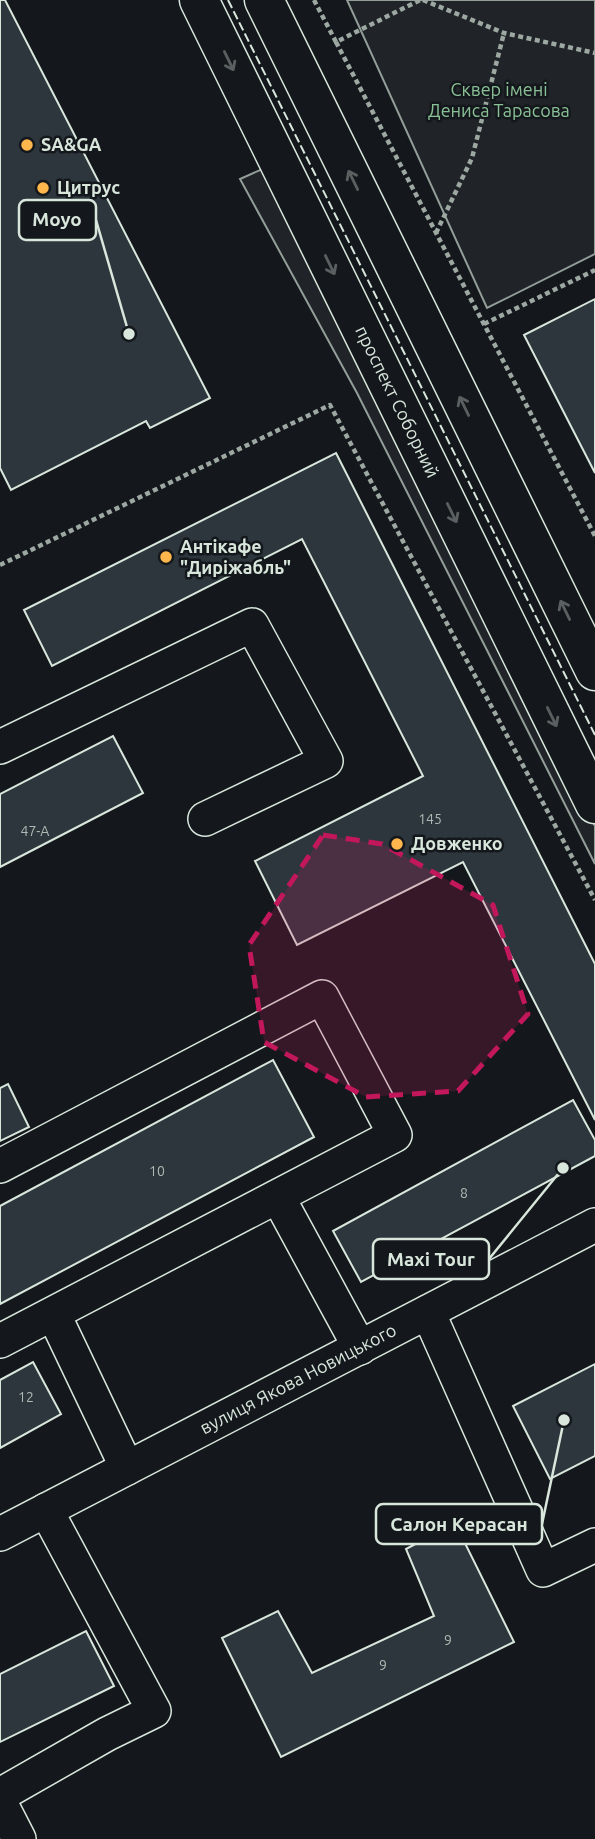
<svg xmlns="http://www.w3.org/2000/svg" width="595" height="1839" font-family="Ubuntu,sans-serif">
	<rect width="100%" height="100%" fill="#14181c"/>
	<g fill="#202428" stroke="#939e99" stroke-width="2">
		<polygon points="347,0 595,0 595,254 487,308"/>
		<polygon points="267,167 595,826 595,864 357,393 240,179"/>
	</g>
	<g fill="#2c363c" stroke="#d8e6dc" stroke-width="2">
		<polygon points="0,0 5,0 210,398 150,428 146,421 11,490 0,468"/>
		<polygon points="595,299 595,473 524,335"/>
		<polygon points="336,453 595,964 595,1120 463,862 297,945 255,861 423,776 302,539 52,666 24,610"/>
		<polygon points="113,736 143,793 0,867 0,794"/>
		<polygon points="273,1060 314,1137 0,1304 0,1206"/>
		<polygon points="8,1084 29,1127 0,1141 0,1088"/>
		<polygon points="573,1100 595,1140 595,1156 361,1282 333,1231"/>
		<polygon points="33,1362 61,1414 0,1448 0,1380"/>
		<polygon points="595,1364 595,1456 550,1479 513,1406"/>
		<polygon points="455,1523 514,1642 281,1757 222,1638 278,1611 312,1673 434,1616 406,1549"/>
		<polygon points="86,1631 114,1686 0,1742 0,1674"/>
	</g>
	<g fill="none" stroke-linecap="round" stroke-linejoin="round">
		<g stroke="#d8e6dc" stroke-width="36">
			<g id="minor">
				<polyline points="0,747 252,625 326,761 205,819"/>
				<polyline points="0,1166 322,997 395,1135 0,1341"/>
				<polyline points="278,1197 360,1348"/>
				<polyline points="428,1312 543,1570 595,1545"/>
				<polyline points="54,1315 127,1468"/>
				<path id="s1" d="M 0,1534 L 595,1225"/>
				<polyline points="0,1795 107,1734 154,1711 46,1510"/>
				<polyline points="0,1802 19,1839"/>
			</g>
		</g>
		<g stroke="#d8e6dc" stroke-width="41">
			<g id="major">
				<path id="s2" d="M 199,0 L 595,804"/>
				<polyline points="264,0 595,671"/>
			</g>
		</g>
		<g stroke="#9da8a2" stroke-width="4.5" stroke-dasharray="5 3.5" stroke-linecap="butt">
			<polyline points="314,0 336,42 420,0"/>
			<polyline points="423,0 504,33 595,53"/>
			<polyline points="336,42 595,536"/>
			<polyline points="436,233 472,158 504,33"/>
			<polyline points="484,324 595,270"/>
			<polyline points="0,565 330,405 595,900"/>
		</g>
		<use href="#minor" stroke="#14181c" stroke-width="33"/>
		<use href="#major" stroke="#14181c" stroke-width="38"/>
		<polyline stroke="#d8e6dc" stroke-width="2" stroke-dasharray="9 3.5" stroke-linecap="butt" points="228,0 595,735"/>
	</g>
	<defs><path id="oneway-shaft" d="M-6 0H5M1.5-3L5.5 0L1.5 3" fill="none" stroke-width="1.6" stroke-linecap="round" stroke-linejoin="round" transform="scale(1.75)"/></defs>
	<g stroke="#59605f">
		<use href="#oneway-shaft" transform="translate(229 61) rotate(64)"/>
		<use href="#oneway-shaft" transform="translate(353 180) rotate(-116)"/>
		<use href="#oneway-shaft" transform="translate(330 265) rotate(64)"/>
		<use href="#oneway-shaft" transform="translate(464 406) rotate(-116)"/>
		<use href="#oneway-shaft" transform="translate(452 513) rotate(64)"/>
		<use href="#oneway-shaft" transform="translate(565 610) rotate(-116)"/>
		<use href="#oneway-shaft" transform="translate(552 717) rotate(64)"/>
	</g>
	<path fill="#c2185b" fill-opacity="0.2" stroke="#c2185b" stroke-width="5" stroke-dasharray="14 9" stroke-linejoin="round" d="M 323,835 L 382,844 L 493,905 L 528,1014 L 458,1091 L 366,1097 L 264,1042 L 249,945 Z"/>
	<g fill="#ffb74d" stroke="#14181c" stroke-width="2.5">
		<circle cx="27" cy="145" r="7"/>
		<circle cx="43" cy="188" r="7"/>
		<circle cx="166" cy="557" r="7"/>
		<circle cx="397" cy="844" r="7"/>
	</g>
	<g text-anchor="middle" stroke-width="5" stroke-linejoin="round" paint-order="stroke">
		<g font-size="14" fill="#adbab4">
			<text x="430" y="824">145</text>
			<text x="35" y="836">47-А</text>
			<text x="157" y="1176">10</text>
			<text x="464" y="1198">8</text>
			<text x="26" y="1402">12</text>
			<text x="448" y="1645">9</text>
			<text x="383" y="1670">9</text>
		</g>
		<g font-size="18" fill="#8ac095" stroke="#14181c">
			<text x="499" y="96">Сквер імені<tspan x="499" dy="21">Дениса Тарасова</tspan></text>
		</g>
		<g font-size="18" font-weight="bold" fill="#d8e6dc" stroke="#14181c" text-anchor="start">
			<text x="41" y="151">SA&amp;GA</text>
			<text x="57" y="194">Цитрус</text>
			<text x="180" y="553">Антiкафе<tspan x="180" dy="21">"Дирiжабль"</tspan></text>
			<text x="411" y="850">Довженко</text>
		</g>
		<g font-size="18" fill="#d8e6dc" stroke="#14181c">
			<text dy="6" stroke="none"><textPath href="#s2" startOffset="448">проспект Соборний</textPath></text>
			<text dy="6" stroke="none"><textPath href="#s1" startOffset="336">вулиця Якова Новицького</textPath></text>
		</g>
	</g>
	<path fill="none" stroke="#d8e6dc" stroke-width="2.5" d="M129 334L96 220M563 1168L489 1259M564 1420L542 1524"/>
	<g fill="#d8e6dc" stroke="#14181c" stroke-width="2.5">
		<circle cx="129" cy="334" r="7"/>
		<circle cx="563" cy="1168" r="7"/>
		<circle cx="564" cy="1420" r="7"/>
	</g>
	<g fill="#14181c" stroke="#d8e6dc" stroke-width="2.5">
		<rect x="19" y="200" width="77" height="40" rx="7"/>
		<rect x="373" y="1239" width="116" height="40" rx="7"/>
		<rect x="376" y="1504" width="166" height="40" rx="7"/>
	</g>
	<g font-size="19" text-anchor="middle" font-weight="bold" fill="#d8e6dc">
		<text x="57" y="226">Moyo</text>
		<text x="431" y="1266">Maxi Tour</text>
		<text x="459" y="1531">Салон Керасан</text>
	</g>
</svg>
